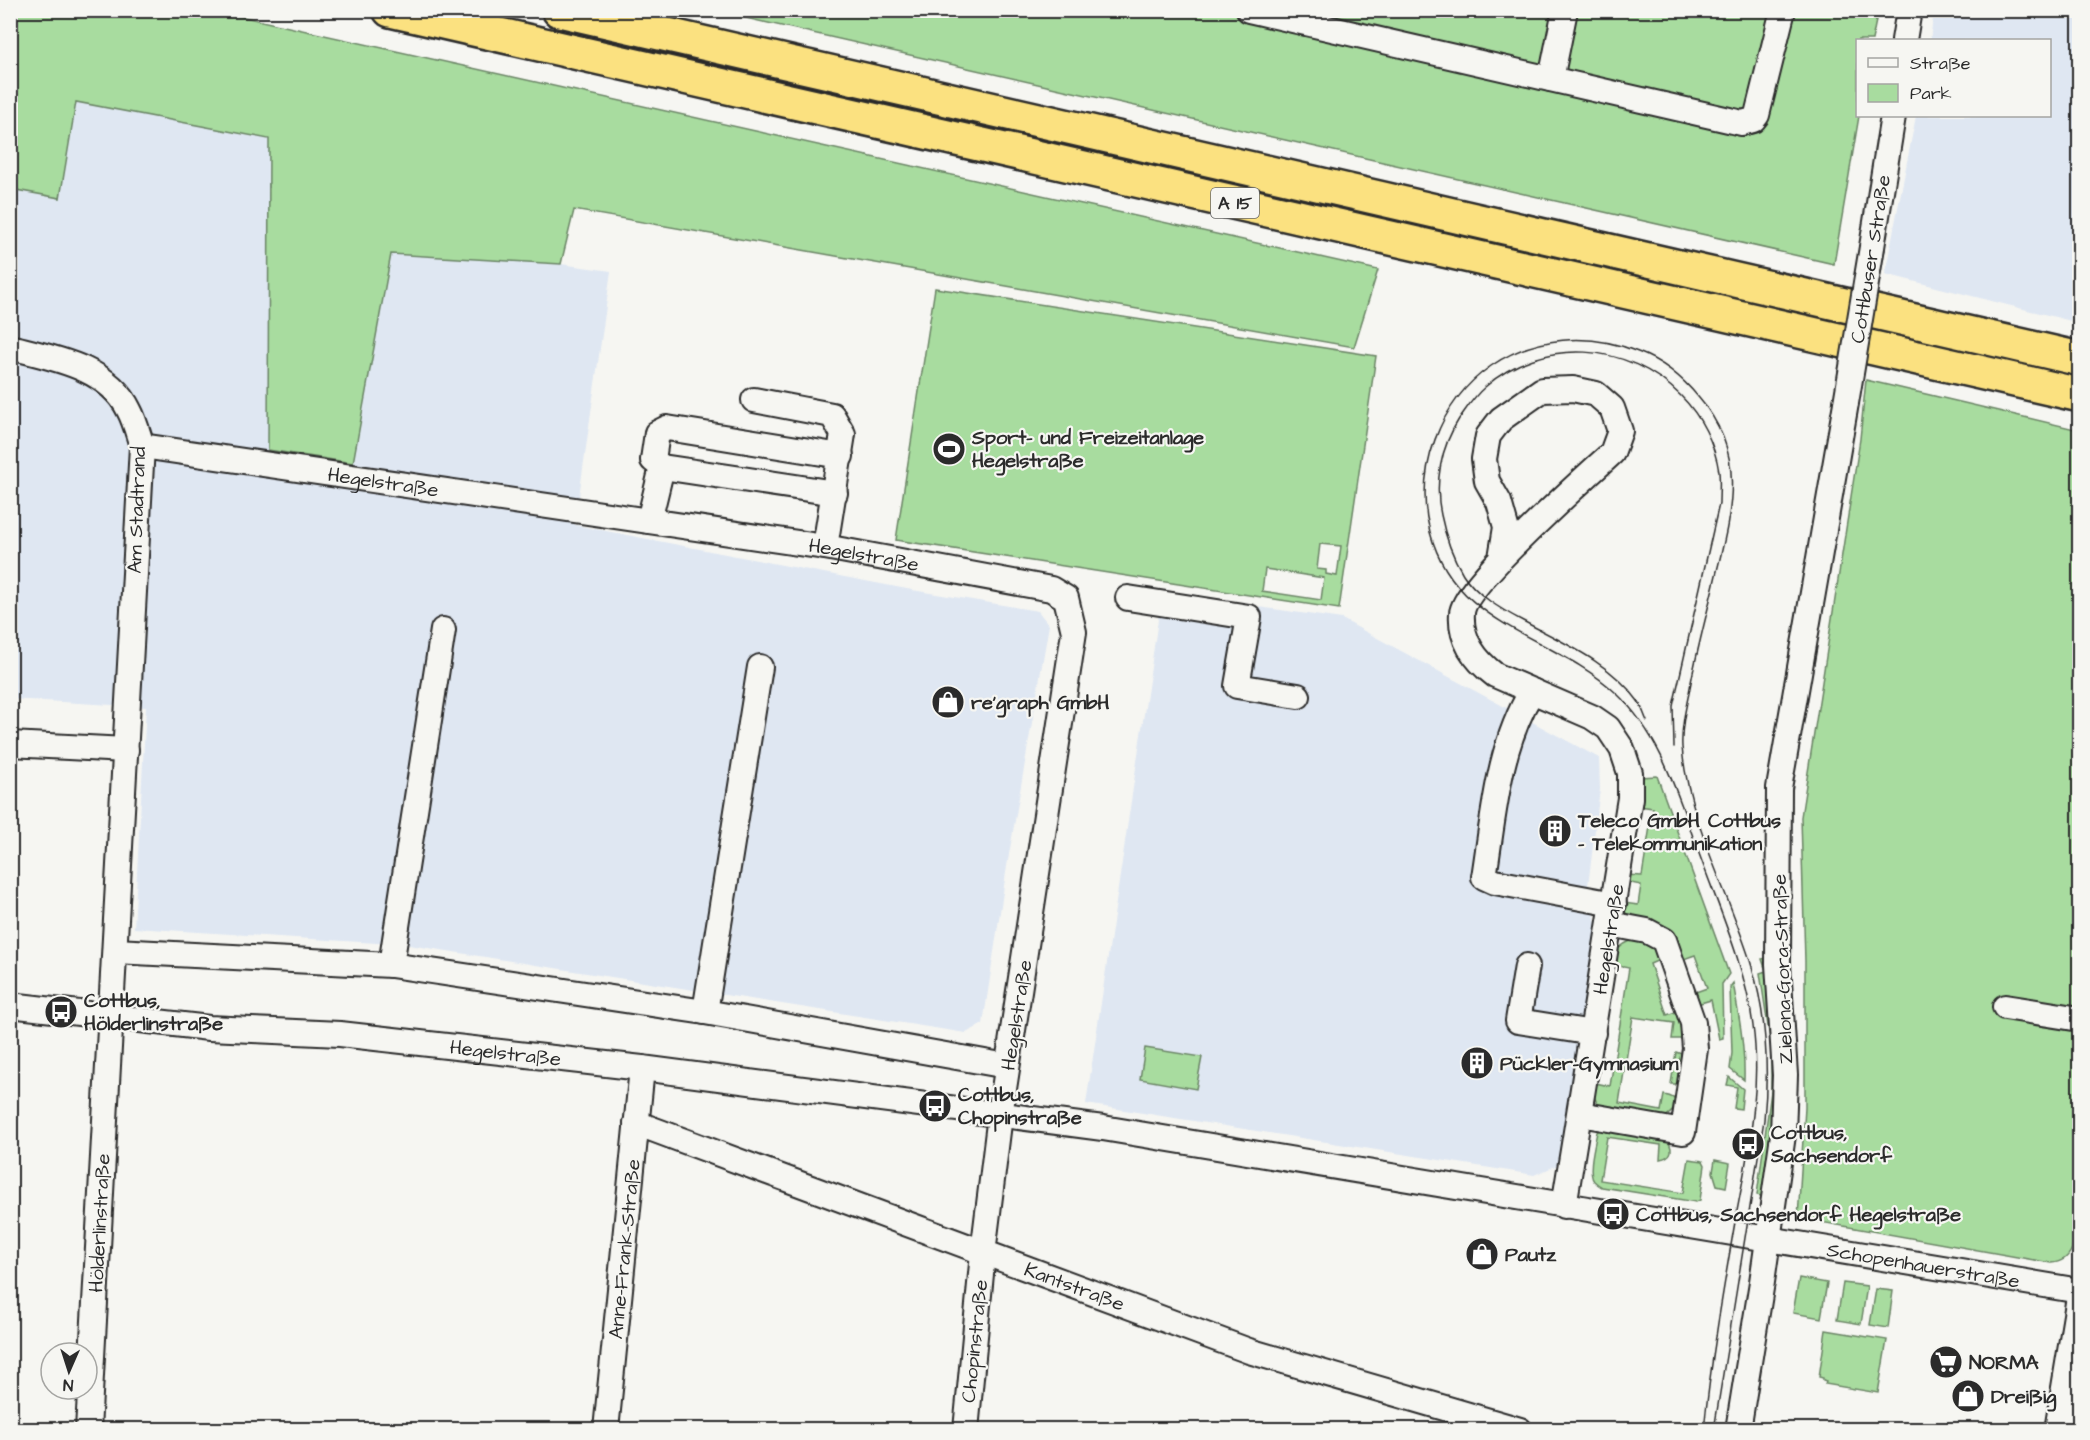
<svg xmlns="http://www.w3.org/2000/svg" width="2090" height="1440" font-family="'Architects Daughter',sans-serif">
	<rect width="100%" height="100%" fill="#f6f6f2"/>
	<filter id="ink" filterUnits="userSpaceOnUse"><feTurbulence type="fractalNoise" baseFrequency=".0167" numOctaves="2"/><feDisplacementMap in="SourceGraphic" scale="12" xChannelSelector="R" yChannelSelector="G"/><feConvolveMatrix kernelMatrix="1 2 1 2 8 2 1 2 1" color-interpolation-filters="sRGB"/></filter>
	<g filter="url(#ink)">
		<g fill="#dfe7f2">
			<polygon points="1934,11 2079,11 2079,323 1885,274 1916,116 2050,116 2050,40 1930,40"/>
			<polygon points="76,102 269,139 268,450 353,462 391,253 561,264 611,271 575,525 912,590 1038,611 1049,625 1007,866 983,1024 966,1033 409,945 134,928 146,707 11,699 10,189 60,198"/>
			<polygon points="1162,593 1342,619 1599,758 1600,789 1588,886 1597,928 1558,1165 1534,1175 1086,1104"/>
		</g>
		<g fill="#a8dc9f" stroke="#6a8465" stroke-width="1.5" fill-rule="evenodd">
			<polygon points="10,11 217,11 1378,270 1354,347 574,210 561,264 391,254 353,463 268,450 269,139 76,102 60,198 11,189"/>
			<polygon points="715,11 1878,11 1872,40 1858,40 1858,116 1859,116 1834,264"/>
			<path d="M 935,288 L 1376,356 L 1339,609 L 896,540 ZM 1320,544 L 1341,546 L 1337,576 L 1326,574 L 1326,570 L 1317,569 ZM 1265,569 L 1324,578 L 1321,600 L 1262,591 Z"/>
			<path d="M 1866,380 L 2079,430 L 2079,1214 L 2077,1214 C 2075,1234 2077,1262 2051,1263 L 1798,1218 L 1805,1108 L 1805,961 L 1801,817 L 1860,439 Z"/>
			<polygon points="1657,776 1729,974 1722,984 1723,1038 1719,1039 1711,1000 1697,1004 1693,993 1707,988 1695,955 1681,960 1636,919 1626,914 1623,903 1638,905 1641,885 1626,882 1627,875 1642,876 1653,808 1639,806 1640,777"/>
			<path d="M 1633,940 L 1657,946 L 1664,958 L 1650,964 L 1667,1015 L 1681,1010 L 1686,1036 L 1681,1039 L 1672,1039 L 1674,1023 L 1633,1017 L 1619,1103 L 1661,1111 L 1664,1095 C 1683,1098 1677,1109 1665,1117 L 1598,1106 L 1593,1093 L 1595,1083 L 1610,1086 L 1629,968 L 1613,965 C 1615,951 1619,945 1633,940 Z"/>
			<polygon points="1767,958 1775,1075 1773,1128 1765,1197 1757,1195 1771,1091 1771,1046 1760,973 1766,971 1762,959"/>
			<path d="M 1733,983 C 1739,1016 1745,1047 1744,1080 L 1730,1069 L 1732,1053 L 1730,987 Z"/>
			<polygon points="1145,1048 1202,1057 1196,1089 1140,1079"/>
			<polygon points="1676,1052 1684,1055 1681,1084 1671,1084"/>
			<polygon points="1729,1077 1743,1089 1741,1109 1734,1108 1737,1087 1727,1085"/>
			<path d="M 1600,1129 L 1668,1141 C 1674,1151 1671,1157 1660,1159 L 1661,1145 L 1607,1137 L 1600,1180 L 1683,1193 L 1689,1159 L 1703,1161 L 1705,1165 L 1700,1200 L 1696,1202 L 1602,1187 C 1600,1186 1595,1182 1594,1181 C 1587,1173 1595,1143 1597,1132 Z"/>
			<polygon points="1715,1160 1730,1163 1726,1187 1717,1185 1713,1172"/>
			<polygon points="1799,1278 1827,1283 1821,1318 1793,1313"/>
			<polygon points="1843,1283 1867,1286 1861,1324 1837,1320"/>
			<polygon points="1876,1289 1893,1291 1888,1328 1870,1325"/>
			<polygon points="1826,1330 1887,1340 1878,1393 1825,1384 1826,1381 1823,1380 1823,1378 1819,1377"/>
			<polygon points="2079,1388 2079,1429 2072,1429"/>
		</g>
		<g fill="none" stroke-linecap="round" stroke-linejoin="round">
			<g stroke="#2b2b2b" stroke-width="28">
				<g id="minor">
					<polyline points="1249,10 1742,123 1753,120 1757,115 1783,10"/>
					<polyline points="1904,40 1909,10"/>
					<polyline points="1551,79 1565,10"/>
					<polyline points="1872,247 1893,116"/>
					<path d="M 10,347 C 53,358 108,367 129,410 C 135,421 138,434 142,446 L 88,1430"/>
					<polyline points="754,400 832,415 843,434 825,547"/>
					<path id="s1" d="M 142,446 L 825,547 L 1051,589 L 1066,598 L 1074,632 L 1000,1115 L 983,1253 L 966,1430"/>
					<polyline points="835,493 662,467 653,460 657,433 667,428 841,456"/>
					<polyline points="649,521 662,467"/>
					<path d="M 1501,558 L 1506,527 L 1499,502 L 1487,481 L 1484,459 L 1488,436 L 1501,419 L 1542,390 L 1573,389 L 1596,394 L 1612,408 L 1620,431 L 1612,453 C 1586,477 1464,585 1462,613 C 1460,640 1475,660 1495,675 L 1592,717 L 1608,728 L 1622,749 L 1630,773 L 1630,798 L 1564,1206"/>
					<polyline points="1128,598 1249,617 1237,686 1298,696"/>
					<path d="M 1532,691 C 1498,747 1494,814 1484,877 L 1495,882 L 1614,904"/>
					<polyline points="10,744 126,750"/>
					<polyline points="115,951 391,965 705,1012 1007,1066"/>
					<polyline points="391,965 443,630"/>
					<polyline points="1527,966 1518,1021 1593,1033"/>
					<path id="s2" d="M 10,1005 L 209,1028 L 340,1034 L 642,1068 L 1103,1128 L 2080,1291"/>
					<polyline points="2005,1007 2080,1019"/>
					<polyline points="705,1012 760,667"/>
					<polyline points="1580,1114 1683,1132 1695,1049 1693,1023 1664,940 1647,931 1610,924"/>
					<path id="s3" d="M 636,1123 L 1249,1351 L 1520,1430"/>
					<path id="s4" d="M 606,1430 L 642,1068"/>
					<polyline points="1738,1430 1762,1282 1783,1135 1785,1075 1778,964 1779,788 1846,403"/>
					<polyline points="2057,1430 2080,1291"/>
				</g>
			</g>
			<g stroke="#2b2b2b" stroke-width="38">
				<g id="highway">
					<polyline points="390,10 2080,395"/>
					<polyline points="559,10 2080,359"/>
				</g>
			</g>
			<use href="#minor" stroke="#f6f6f2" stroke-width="24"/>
			<use href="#highway" stroke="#fbe180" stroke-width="33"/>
			<g stroke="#2b2b2b" stroke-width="1.5">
				<path d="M 1647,721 C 1644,715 1642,707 1638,701 C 1611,663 1562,642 1523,621 C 1502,610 1476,595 1463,574 C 1452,556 1445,535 1441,515 C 1434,482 1441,447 1459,419 C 1467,408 1474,396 1485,387 C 1543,336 1628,342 1681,396 C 1701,416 1715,444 1719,472 C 1720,483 1719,493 1719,504 L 1673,706 L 1674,747"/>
				<path d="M 1704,1430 C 1711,1360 1723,1291 1735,1222 C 1747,1157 1762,1092 1753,1026 C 1746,967 1717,904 1697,848 C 1677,793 1660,734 1616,693 C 1553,634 1455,628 1430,532 C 1414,471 1439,402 1491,366 C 1534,336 1590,332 1638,352 C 1662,361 1683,378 1699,398 C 1747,453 1732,510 1716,575 C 1707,614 1696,653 1689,693 C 1685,711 1681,729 1682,747 C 1688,821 1731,897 1752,967 C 1767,1018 1769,1068 1764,1120 L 1714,1430"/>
			</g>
			<g stroke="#2b2b2b" stroke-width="28" stroke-linecap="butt">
				<polyline id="minor-bridge" points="1846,403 1872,247"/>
			</g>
			<use href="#minor-bridge" stroke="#f6f6f2" stroke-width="24"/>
		</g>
	</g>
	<defs>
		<g id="stadium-disc" transform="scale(1.725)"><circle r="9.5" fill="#2b2b2b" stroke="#f6f6f2"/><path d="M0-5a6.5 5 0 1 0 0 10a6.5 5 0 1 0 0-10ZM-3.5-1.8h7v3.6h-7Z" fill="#fff"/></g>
		<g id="shop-disc" transform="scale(1.725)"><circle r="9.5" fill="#2b2b2b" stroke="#f6f6f2"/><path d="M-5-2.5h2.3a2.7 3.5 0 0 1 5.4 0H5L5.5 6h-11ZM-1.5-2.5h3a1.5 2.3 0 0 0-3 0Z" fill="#fff"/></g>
		<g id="building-disc" transform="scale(1.725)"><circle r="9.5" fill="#2b2b2b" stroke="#f6f6f2"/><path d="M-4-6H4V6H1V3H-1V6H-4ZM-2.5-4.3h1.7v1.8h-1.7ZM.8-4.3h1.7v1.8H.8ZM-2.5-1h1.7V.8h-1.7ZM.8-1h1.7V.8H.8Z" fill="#fff"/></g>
		<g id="bus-disc" transform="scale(1.725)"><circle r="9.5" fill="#2b2b2b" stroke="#f6f6f2"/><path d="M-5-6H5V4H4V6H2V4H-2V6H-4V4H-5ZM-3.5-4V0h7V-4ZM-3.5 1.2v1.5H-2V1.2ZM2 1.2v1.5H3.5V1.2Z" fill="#fff"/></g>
		<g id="supermarket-disc" transform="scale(1.725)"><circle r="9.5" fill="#2b2b2b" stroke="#f6f6f2"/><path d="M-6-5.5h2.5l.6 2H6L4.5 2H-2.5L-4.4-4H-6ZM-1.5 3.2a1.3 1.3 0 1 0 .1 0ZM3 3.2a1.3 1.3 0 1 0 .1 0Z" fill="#fff"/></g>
	</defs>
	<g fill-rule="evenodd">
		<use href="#stadium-disc" x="949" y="449"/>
		<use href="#shop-disc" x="948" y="702"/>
		<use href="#building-disc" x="1555" y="831"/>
		<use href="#bus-disc" x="61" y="1012"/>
		<use href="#building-disc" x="1477" y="1063"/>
		<use href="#bus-disc" x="935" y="1106"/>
		<use href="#bus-disc" x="1748" y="1144"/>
		<use href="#bus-disc" x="1613" y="1214"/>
		<use href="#shop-disc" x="1482" y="1254"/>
		<use href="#supermarket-disc" x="1946" y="1362"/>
		<use href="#shop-disc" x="1968" y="1396"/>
	</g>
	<g text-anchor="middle" stroke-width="4.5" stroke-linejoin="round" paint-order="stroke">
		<rect fill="#f6f6f2" stroke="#686867" stroke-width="1.5" x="1211" y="188" width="48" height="30" rx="4.5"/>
		<g font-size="18" font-weight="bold" fill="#2b2b2b">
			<text x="1235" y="209">A 15</text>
		</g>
		<g font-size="20" fill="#2b2b2b" stroke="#f6f6f2">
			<text transform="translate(1870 259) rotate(-81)" y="7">Cottbuser Straße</text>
			<text dy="7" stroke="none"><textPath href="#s1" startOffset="244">Hegelstraße</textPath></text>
			<text transform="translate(136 510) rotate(-88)" y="7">Am Stadtrand</text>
			<text dy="7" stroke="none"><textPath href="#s1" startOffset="730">Hegelstraße</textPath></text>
			<text transform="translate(1608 939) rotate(-81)" y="7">Hegelstraße</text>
			<text transform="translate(1782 969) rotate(-92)" y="7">Zielona-Gora-Straße</text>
			<text transform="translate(1016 1015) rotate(-81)" y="7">Hegelstraße</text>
			<text dy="7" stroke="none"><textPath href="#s2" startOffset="498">Hegelstraße</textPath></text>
			<text transform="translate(99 1223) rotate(-87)" y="7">Hölderlinstraße</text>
			<text dy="7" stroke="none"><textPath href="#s4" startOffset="182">Anne-Frank-Straße</textPath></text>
			<text dy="7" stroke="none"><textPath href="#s2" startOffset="1932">Schopenhauerstraße</textPath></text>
			<text dy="7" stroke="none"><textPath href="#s3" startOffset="468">Kantstraße</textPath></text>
			<text transform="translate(974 1341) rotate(-84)" y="7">Chopinstraße</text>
		</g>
		<g font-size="20" font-weight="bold" fill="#2b2b2b" stroke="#f6f6f2" text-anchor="start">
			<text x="972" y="444">Sport- und Freizeitanlage<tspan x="972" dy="23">Hegelstraße</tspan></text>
			<text x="971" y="709">re'graph GmbH</text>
			<text x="1578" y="827">Teleco GmbH Cottbus<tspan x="1578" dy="23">- Telekommunikation</tspan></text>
			<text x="84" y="1007">Cottbus,<tspan x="84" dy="23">Hölderlinstraße</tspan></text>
			<text x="1500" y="1070">Pückler-Gymnasium</text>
			<text x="958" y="1101">Cottbus,<tspan x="958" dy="23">Chopinstraße</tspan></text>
			<text x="1771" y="1139">Cottbus,<tspan x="1771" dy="23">Sachsendorf</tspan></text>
			<text x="1636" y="1221">Cottbus, Sachsendorf Hegelstraße</text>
			<text x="1505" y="1261">Pautz</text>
			<text x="1969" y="1369">NORMA</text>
			<text x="1991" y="1403">Dreißig</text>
		</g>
	</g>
	<rect width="2090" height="1440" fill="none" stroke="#f6f6f2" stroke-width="36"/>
	<rect x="18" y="18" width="2054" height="1404" fill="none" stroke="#2b2b2b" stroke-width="2" filter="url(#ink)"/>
	<rect x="1856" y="39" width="195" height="78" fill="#f6f6f2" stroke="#a5a5a2" stroke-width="1.5"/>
	<rect x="1868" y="58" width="30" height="9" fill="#f6f6f2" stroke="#a5a5a2" stroke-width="1.5"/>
	<text x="1910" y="69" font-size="18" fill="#2b2b2b">Straße</text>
	<rect x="1868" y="84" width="30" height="18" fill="#a8dc9f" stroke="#a5a5a2" stroke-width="1.5"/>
	<text x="1910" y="99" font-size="18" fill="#2b2b2b">Park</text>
	<g transform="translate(69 1371) rotate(183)"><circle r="28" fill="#f6f6f2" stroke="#a5a5a2" stroke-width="1.5"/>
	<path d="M0-4.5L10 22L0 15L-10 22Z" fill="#2b2b2b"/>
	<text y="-9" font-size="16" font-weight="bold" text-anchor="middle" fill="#2b2b2b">N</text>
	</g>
</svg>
